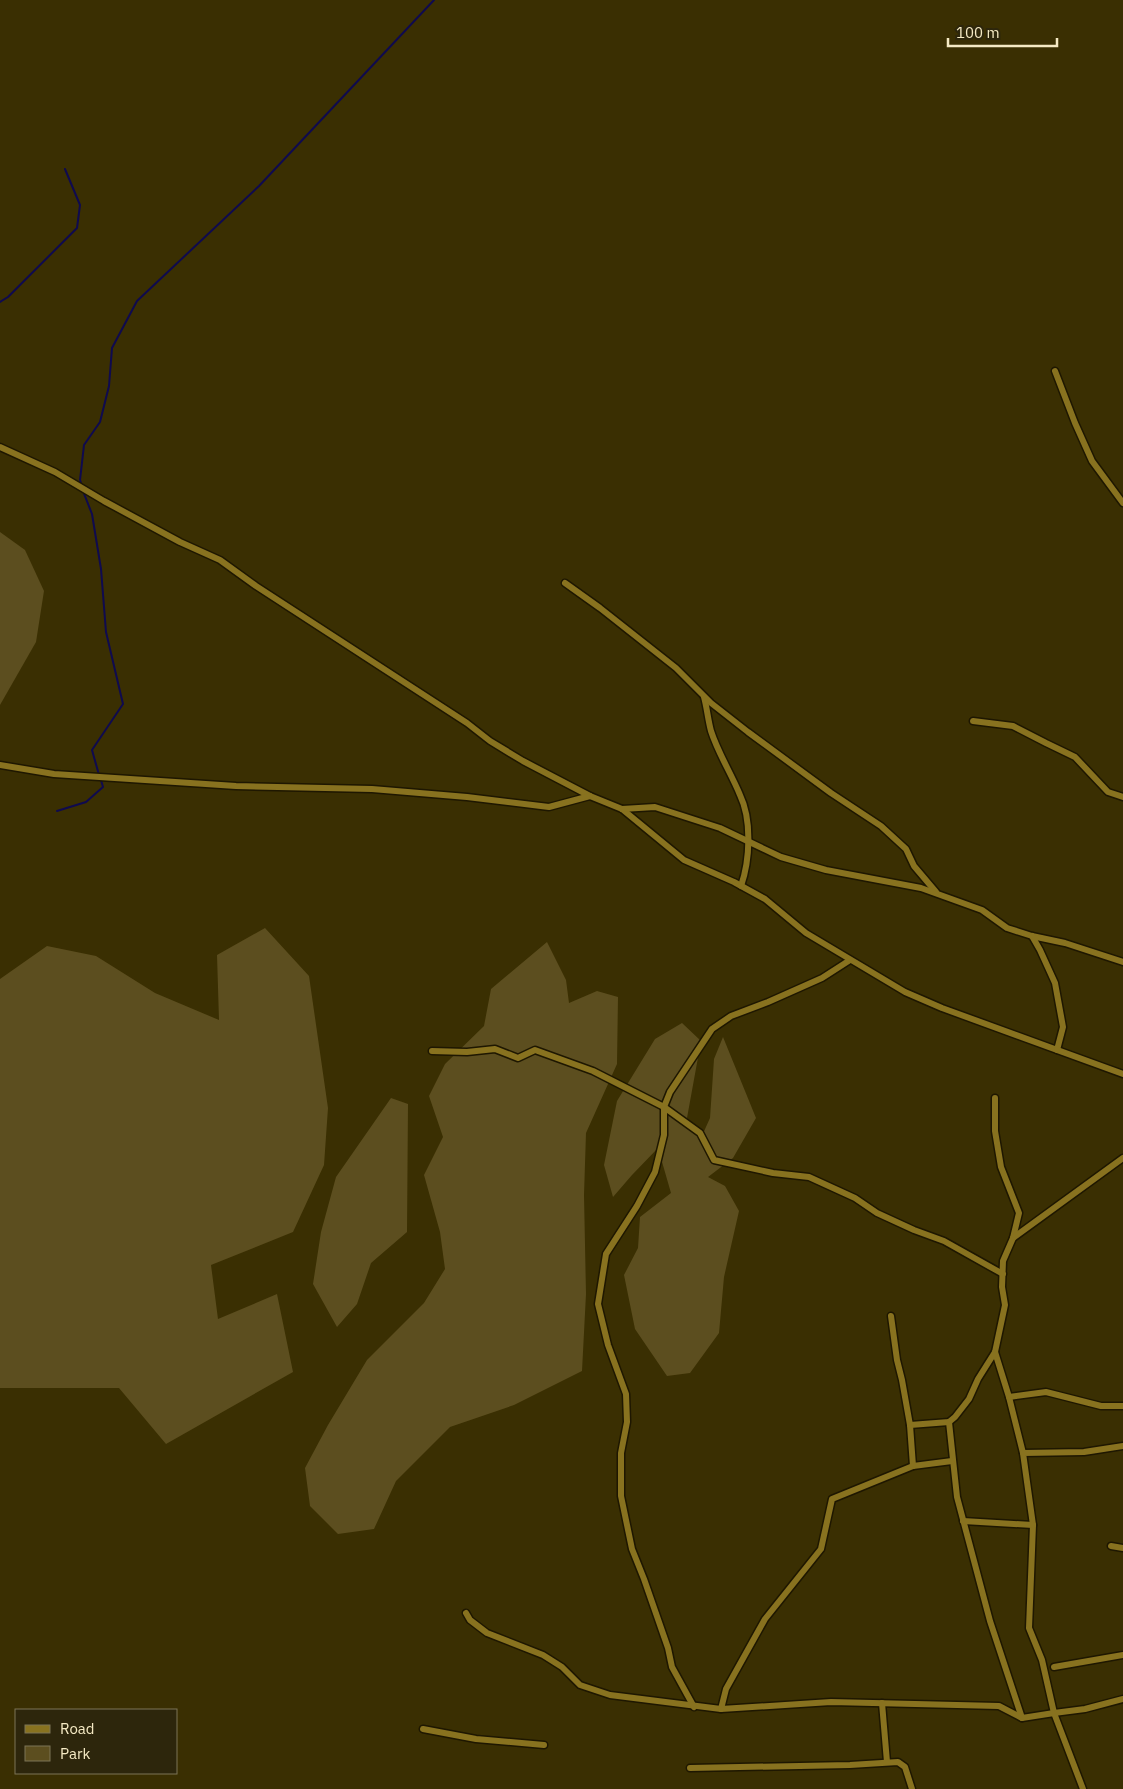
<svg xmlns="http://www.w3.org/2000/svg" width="1123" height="1789" font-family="'IBM Plex Sans',sans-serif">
	<rect width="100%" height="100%" fill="#3a2f02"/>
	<g fill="#5c4e1f">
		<polygon points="0,532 25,550 44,591 36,642 0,705"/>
		<polygon points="265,928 309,976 328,1108 324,1165 293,1232 211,1265 218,1319 277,1294 293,1372 166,1444 119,1388 0,1388 0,979 47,946 96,956 155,993 219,1020 217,955"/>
		<polygon points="547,942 566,980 569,1003 597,991 618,997 617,1064 586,1133 584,1195 586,1294 582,1371 514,1405 450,1427 396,1481 374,1529 338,1534 310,1506 305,1468 328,1425 367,1360 424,1303 445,1269 440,1232 424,1175 443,1137 429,1096 445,1064 484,1026 491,989"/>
		<polygon points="682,1023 701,1041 687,1118 701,1138 710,1118 714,1059 723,1037 756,1118 733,1158 708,1177 725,1186 739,1211 724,1277 719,1333 690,1373 667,1376 635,1329 624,1275 638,1248 640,1217 671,1193 658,1148 632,1175 613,1197 604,1165 617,1101 655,1039"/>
		<polygon points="391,1098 408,1104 407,1232 371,1263 357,1304 337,1327 313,1284 321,1232 336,1177"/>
	</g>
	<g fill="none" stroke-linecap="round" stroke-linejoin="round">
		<g stroke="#0f0a4f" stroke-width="2">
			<polyline points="0,302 8,297 77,228 80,205 65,169"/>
			<polyline points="82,486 80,480 84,445 100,422 109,386 112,348 137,301 259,186 434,0"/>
			<polyline points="83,491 92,514 101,569 106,632 123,704 92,750 99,775"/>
			<polyline points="57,811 86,802 103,787 101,780"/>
		</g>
		<g stroke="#1e1701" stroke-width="9">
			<g id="minor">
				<polyline points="1055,371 1075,423 1092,461 1123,503"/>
				<polyline points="0,447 55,472 104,501 180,542 220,560 256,586 467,723 490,741 523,761 590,796 622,809 684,860 734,882 765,899 806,933 905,992 942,1008 1123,1074"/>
				<polyline points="565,583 600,608 676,668 711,703 748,732 831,793 881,826 906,849 914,866 936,892"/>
				<path d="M 704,697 C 707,708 708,720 711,731 C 718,753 731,773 740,795 C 752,820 750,860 741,886"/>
				<polyline points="973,721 1013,726 1046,743 1075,757 1108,792 1123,797"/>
				<polyline points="0,765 54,774 236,786 372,789 467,797 549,807 590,796"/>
				<polyline points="622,809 655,807 720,828 781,857 826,870 921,888 982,910 1007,928 1032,936 1065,943 1123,962"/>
				<polyline points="1032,936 1040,950 1055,983 1063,1027 1057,1050"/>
				<polyline points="432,1051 467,1052 495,1049 518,1058 535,1050 593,1071 664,1107 700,1133 714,1160 773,1173 809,1177 855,1198 877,1213 914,1230 944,1241 1003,1274"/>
				<polyline points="995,1098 995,1131 1001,1167 1019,1213 1013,1238"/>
				<polyline points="891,1316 897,1360 902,1380 910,1425 913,1466"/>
				<polyline points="995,1352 1009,1397 1023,1453"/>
				<polyline points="1009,1397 1046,1392 1101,1406 1123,1406"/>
				<polyline points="949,1422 957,1497 990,1621 1022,1718"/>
				<polyline points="910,1425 949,1422 955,1417 969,1399 978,1379 995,1352 1005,1305 1002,1287 1003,1261 1013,1238 1123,1158"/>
				<polyline points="1123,1446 1084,1452 1023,1453 1033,1525 1029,1628 1042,1660 1054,1713 1085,1709 1123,1699"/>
				<polyline points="963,1521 1033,1525"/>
				<polyline points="1111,1546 1123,1548"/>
				<polyline points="466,1613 470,1620 487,1633 543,1655 562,1667 580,1685 610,1695 721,1709 831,1702 999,1706 1022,1718 1054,1713 1083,1789"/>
				<polyline points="1054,1667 1123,1655"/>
				<polyline points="882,1703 887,1762"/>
				<polyline points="694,1707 672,1667 668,1648 644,1579 632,1549 621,1496 621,1453 627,1422 626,1394 608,1345 598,1304 606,1254 637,1206 655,1172 664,1135 664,1107 670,1092 712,1029 731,1016 768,1002 822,978 850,960"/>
				<polyline points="721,1709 726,1689 765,1619 821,1549 832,1499 913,1466 952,1461"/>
				<polyline points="423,1729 476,1739 544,1745"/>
				<polyline points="690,1768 850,1765 898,1762 905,1767 912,1789"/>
			</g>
		</g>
		<use href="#minor" stroke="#88721f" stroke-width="6"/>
	</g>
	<rect x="15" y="1709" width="162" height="65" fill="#2d260c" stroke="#7d7456"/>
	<rect x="25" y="1725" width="25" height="8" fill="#88721f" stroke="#7d7456"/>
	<text x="60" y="1734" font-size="15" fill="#f5eac4">Road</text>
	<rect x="25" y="1746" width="25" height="15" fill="#5c4e1f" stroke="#7d7456"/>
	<text x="60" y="1759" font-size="15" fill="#f5eac4">Park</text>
	<path d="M948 38v8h109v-8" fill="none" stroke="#f5eac4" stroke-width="2.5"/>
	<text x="956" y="38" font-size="15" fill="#f5eac4" stroke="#2d260c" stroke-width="4" paint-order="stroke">100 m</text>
</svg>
